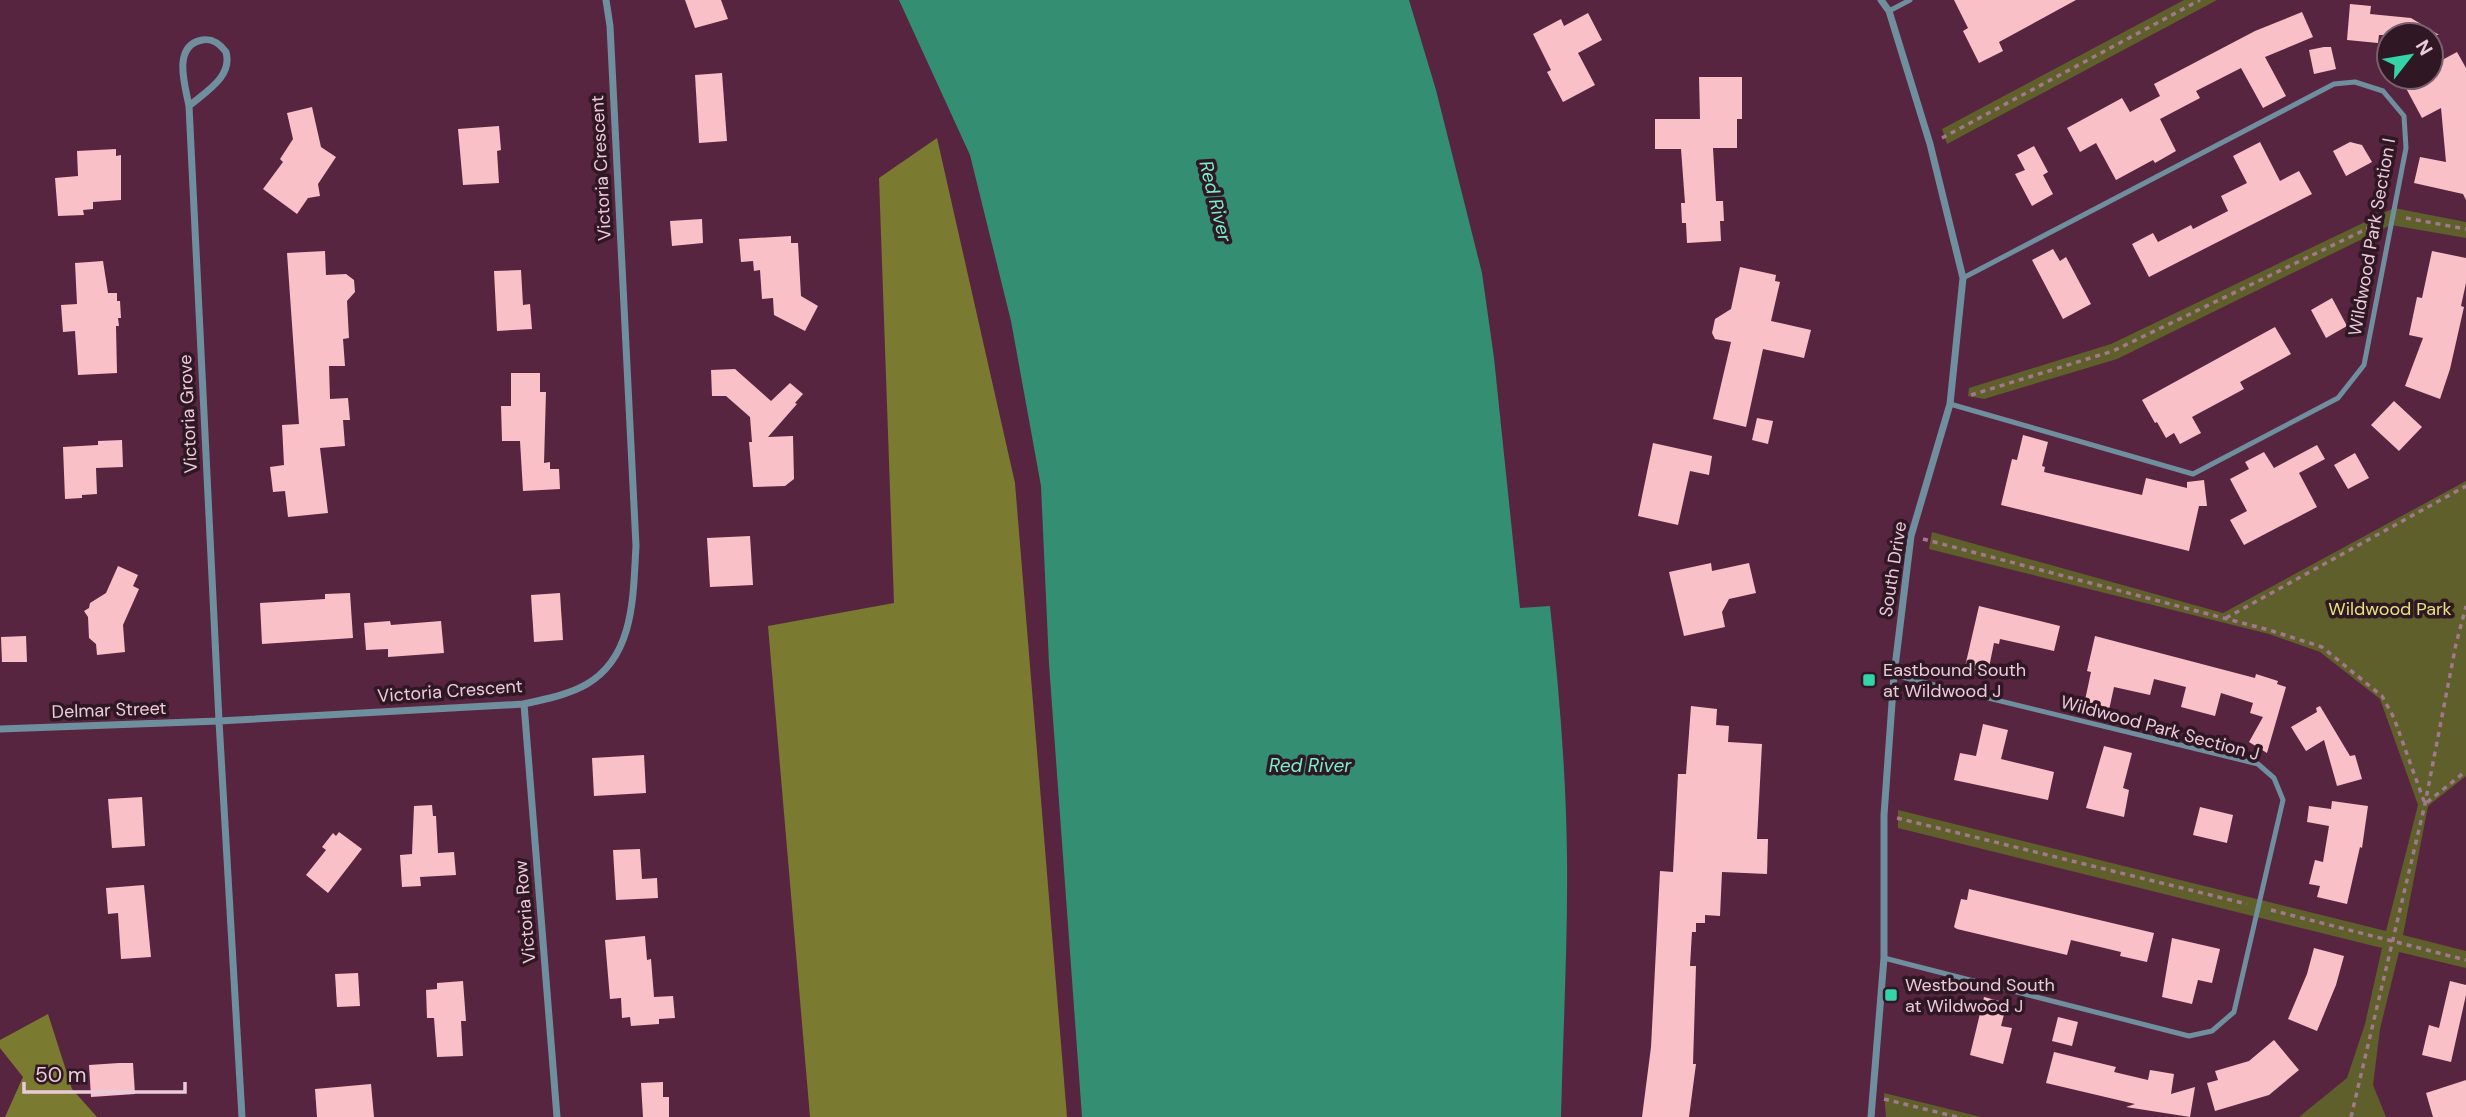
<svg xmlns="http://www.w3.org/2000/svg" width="2466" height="1117" font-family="'DM Sans',sans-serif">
	<rect width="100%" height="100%" fill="#582540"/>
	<g fill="#5f5f2b">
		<polygon points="2184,0 2217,0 1947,144 1942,129"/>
		<polygon points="2394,208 2466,222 2466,238 2391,225 2117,359 1984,399 1968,396 1969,388 2111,344"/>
		<polygon points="2466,481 2466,776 2428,806 2403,935 2466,951 2466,968 2399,952 2380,1029 2373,1085 2386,1117 2299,1117 2347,1078 2365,1024 2382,948 1898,828 1898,810 2386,931 2418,805 2380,699 2320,652 2269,634 1929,549 1932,532 2223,613"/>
		<polygon points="1884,1093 1981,1117 1886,1117"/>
	</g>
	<g fill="#7a7a30">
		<polygon points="937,138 1015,483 1067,1117 810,1117 768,626 894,603 879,178"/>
		<polygon points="48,1014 72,1089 97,1117 5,1117 23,1077 0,1048 0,1040"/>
	</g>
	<path fill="#338e72" d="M 899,0 L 1409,0 L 1436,90 L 1482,273 L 1494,358 L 1520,608 L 1550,606 C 1559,689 1566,772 1567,856 C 1568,943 1563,1030 1561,1117 L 1082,1117 L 1049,664 L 1041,486 L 1011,321 L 970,155 Z"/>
	<g fill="#f9c0c8">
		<polygon points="685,0 721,0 728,19 695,28"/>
		<polygon points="1954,0 2076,0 1999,42 2003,51 1979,63 1963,31 1968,28"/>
		<polygon points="2350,4 2371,6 2370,14 2411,18 2439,35 2379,35 2378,43 2347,40"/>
		<polygon points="2302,12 2313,37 2265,57 2286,96 2263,108 2241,68 2196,91 2200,98 2160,119 2176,151 2155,163 2153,160 2116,180 2096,143 2080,152 2067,128 2122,98 2130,112 2160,96 2154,84 2255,31"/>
		<polygon points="1588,13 1602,40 1578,53 1595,85 1563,102 1547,72 1551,70 1533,34 1561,19 1564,26"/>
		<polygon points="2324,47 2331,47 2336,69 2314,74 2309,50"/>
		<polygon points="2457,52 2466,68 2466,200 2463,194 2414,183 2420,157 2446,162 2441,108 2422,118 2400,77 2431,77 2431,66"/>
		<polygon points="722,73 727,141 699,143 695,75"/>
		<polygon points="1699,77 1742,77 1742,119 1737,119 1737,148 1713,148 1716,201 1723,201 1724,221 1720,221 1721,241 1687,243 1686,223 1682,223 1681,203 1685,203 1681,149 1655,149 1655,119 1700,119"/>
		<polygon points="312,107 321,147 336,157 318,184 320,196 308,198 297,214 263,189 283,162 280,159 293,139 287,113"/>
		<polygon points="499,126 501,150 497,151 499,183 463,185 458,129"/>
		<polygon points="2260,142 2280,181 2299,171 2312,194 2149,277 2132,244 2153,233 2158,242 2191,225 2193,229 2228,211 2221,196 2247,183 2233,156"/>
		<polygon points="2350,142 2362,145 2372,162 2346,176 2333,151"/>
		<polygon points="2034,146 2048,172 2043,175 2053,194 2032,206 2015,174 2025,170 2017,155"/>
		<polygon points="116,149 116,156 121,155 121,200 93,202 93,209 83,210 84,215 58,216 55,178 78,176 77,151"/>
		<polygon points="702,219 703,243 672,246 670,221"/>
		<polygon points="791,236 791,243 798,243 801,296 818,306 805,331 774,315 773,298 762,299 760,270 754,271 753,261 741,262 739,239"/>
		<polygon points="2053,249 2060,261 2066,257 2091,304 2063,319 2032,260"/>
		<polygon points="325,251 326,275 346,274 354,280 355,292 347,301 349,338 343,339 345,366 329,366 330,399 348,398 350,420 343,420 345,446 320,448 328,513 288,517 285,491 273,492 270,467 284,465 282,425 299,424 287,253"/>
		<polygon points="2432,251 2466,258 2466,283 2461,306 2464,307 2450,369 2440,399 2405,386 2423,338 2409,335 2417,297 2422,298"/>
		<polygon points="103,261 108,293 117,293 117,301 120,301 121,318 118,318 119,326 116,326 117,373 78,375 75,331 63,332 61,305 77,304 75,263"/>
		<polygon points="1740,267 1776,275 1775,281 1780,282 1771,321 1811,330 1804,358 1763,349 1746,427 1713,419 1731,342 1715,339 1712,333 1715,319 1731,309"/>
		<polygon points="521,270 523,305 530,304 532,329 497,331 494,271"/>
		<polygon points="2332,298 2347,326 2326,338 2311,310"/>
		<polygon points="2275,327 2291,354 2240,382 2244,389 2192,417 2201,433 2180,444 2174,433 2166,438 2157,422 2155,423 2142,400"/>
		<polygon points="735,369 771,401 790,383 803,394 795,403 797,404 768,437 793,436 794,479 785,486 753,487 749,442 752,442 750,417 726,396 712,396 711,370"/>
		<polygon points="511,373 540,373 540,392 546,392 544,463 550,462 550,469 559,469 560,489 523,491 520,441 502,441 501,406 511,406"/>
		<polygon points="2394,401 2422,427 2399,451 2371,425"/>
		<polygon points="1757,418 1773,421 1768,444 1752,440"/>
		<polygon points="2023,435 2048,442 2042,466 2045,467 2044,472 2142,495 2146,478 2187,488 2187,482 2204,480 2207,506 2199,506 2189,551 2001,505 2012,459 2017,460"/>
		<polygon points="122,440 123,467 96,468 97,494 82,495 82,498 65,499 63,447 98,445 98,441"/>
		<polygon points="1653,443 1712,456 1709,475 1690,471 1678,525 1638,516"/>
		<polygon points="2317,445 2325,459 2299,473 2317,507 2244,545 2230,520 2247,511 2230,479 2249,469 2245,462 2264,452 2274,468"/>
		<polygon points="2355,453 2369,478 2348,489 2334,465"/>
		<polygon points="750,536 753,585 710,587 707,538"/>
		<polygon points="1711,563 1712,571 1749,563 1756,593 1729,599 1722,612 1725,627 1684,636 1669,572"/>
		<polygon points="118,566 138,575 133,586 139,589 123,625 125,652 97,655 96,644 89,638 88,617 84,611 89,608 90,603 106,593"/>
		<polygon points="350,593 353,638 262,644 260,603 325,599 325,594"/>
		<polygon points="560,593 563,640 534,642 531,595"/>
		<polygon points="1979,606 2060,626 2054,651 2000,639 1999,644 1994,643 1987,677 1964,671"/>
		<polygon points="390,621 391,625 441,621 444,653 388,657 388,649 366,650 364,623"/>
		<polygon points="26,636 27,662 2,662 1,637"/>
		<polygon points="2095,636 2255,678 2256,674 2278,681 2277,684 2286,687 2267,753 2249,742 2263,717 2250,713 2253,703 2221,693 2215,716 2181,707 2186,687 2154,679 2150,695 2114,687 2109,710 2084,705 2091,672 2087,671"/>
		<polygon points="1691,706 1717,709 1716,725 1729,726 1728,742 1762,744 1757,839 1768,839 1767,874 1722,872 1720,916 1705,915 1705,923 1696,923 1696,932 1692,932 1690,966 1696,966 1693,1064 1696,1064 1689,1117 1642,1117 1651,1047 1660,871 1673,872 1678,774 1686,774"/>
		<polygon points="2320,706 2350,756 2355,755 2362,779 2337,786 2324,740 2306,751 2291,727 2317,712 2316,708"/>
		<polygon points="1983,724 2008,730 2001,759 2054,772 2048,800 1954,780 1960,753 1976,756"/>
		<polygon points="2104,746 2132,753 2123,788 2129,790 2124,817 2086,808"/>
		<polygon points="644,755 646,793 594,796 592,758"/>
		<polygon points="142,797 145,846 112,848 108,799"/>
		<polygon points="2332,801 2368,806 2362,848 2360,847 2347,904 2317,897 2320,886 2309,884 2315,860 2323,862 2329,826 2307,822 2309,806 2331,809"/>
		<polygon points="432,805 433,816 436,816 438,853 454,852 456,875 420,877 421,886 402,887 400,855 412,854 414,806"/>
		<polygon points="2200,807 2233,815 2227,843 2193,835"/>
		<polygon points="339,832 362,849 328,893 306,875 326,850 322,847 333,833 336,836"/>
		<polygon points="640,849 642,879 657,878 658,898 616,900 613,850"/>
		<polygon points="144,885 151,957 121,959 118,913 108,914 106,888"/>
		<polygon points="1969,889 2154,933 2147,962 2120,956 2121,952 2071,940 2067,955 1957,929 1954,927 1961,899 1967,900"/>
		<polygon points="645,936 647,960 651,959 654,997 673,996 675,1018 659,1019 659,1024 631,1026 630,1017 622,1018 621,998 610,999 605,940"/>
		<polygon points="2172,938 2220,949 2212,983 2198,980 2192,1004 2162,997"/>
		<polygon points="2314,948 2344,956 2336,985 2317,1031 2288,1019 2307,974"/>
		<polygon points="358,973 360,1006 337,1007 335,974"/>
		<polygon points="463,981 466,1021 461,1021 463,1056 437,1057 434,1018 427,1018 426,990 437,989 437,983"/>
		<polygon points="2450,981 2466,985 2466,995 2451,1062 2422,1055 2429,1025 2439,1028"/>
		<polygon points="1984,997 2007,1003 2001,1026 2012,1028 2003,1064 1970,1055"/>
		<polygon points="2058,1017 2078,1022 2072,1046 2052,1041"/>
		<polygon points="2274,1040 2299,1070 2269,1095 2215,1111 2207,1083 2218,1080 2215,1071 2249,1061"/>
		<polygon points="2054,1052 2116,1067 2114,1072 2148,1080 2150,1070 2174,1074 2171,1094 2195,1087 2190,1117 2126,1107 2135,1104 2046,1083"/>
		<polygon points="119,1063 133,1063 135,1094 91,1097 89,1065"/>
		<polygon points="2466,1080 2466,1117 2433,1117 2426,1093"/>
		<polygon points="663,1082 663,1097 669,1097 669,1117 643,1117 641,1083"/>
		<polygon points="371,1084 374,1117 317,1117 315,1089"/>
	</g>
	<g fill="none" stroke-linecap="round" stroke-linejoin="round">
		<g stroke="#a2788d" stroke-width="3.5" stroke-dasharray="5 5" stroke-linecap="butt">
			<polyline points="1942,138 2200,0"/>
			<polyline points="2406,218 2466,229"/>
			<polyline points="1971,395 2113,351 2379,223"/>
			<polyline points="1923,539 2269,630 2322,647 2382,696 2394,718 2425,804 2466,771"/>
			<polyline points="2226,618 2466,486"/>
			<polyline points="1897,818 2247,904"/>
			<polyline points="2271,910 2466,960"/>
			<polyline points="1884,1099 1957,1117"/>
			<polyline points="2351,1117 2425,804 2456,644 2466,606"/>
		</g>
		<g stroke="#6f8f9f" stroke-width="5">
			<polyline points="1889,11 1910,0"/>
			<polyline points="1950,404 2193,474 2338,398 2364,365 2406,148 2404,116 2383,91 2355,82 2334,84 1963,278"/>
			<polyline points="1884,958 2189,1036 2212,1031 2234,1012 2283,800 2274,778 2258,764 1894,675"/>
		</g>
		<g stroke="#6f8f9f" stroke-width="7">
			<polyline points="524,704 557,1117"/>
			<path d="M 0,729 L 219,721 L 189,106 C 205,92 233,77 226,52 C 220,44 213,38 202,40 C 172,46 185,85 189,106"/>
			<path d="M 242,1117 L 219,721 L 524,704 C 545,699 568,695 587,684 C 635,656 633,594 636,546 L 610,26 L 606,0"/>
			<polyline points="1871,1117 1884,958 1884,815 1894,675 1911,536 1950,404 1963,278 1930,144 1889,11 1881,0"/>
		</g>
	</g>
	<g fill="#34d4a8" stroke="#2f1824" stroke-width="2.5">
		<rect x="1862" y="673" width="14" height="14" rx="3.5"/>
		<rect x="1884" y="988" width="14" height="14" rx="3.5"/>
	</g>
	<g text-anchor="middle" stroke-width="7" stroke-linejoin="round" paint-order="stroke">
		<g font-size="18" fill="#ebcad9" stroke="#2f1824">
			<text transform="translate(601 168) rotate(-93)" y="6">Victoria Crescent</text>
			<text transform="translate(2372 237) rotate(-80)" y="6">Wildwood Park Section I</text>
			<text transform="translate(188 414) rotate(-93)" y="6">Victoria Grove</text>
			<text transform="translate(1893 569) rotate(-81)" y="6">South Drive</text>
			<text transform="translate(450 691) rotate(-4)" y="6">Victoria Crescent</text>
			<text transform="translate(109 710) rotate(-2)" y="6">Delmar Street</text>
			<text transform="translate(2160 728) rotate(15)" y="6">Wildwood Park Section J</text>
			<text transform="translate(525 912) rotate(-95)" y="6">Victoria Row</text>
		</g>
		<g font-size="18" fill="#e3e47d" stroke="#2f1824">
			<text x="2390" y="615">Wildwood Park</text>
		</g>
		<g font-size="18" fill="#ebcad9" stroke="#2f1824" text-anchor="start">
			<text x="1883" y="676">Eastbound South<tspan x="1883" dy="21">at Wildwood J</tspan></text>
			<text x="1905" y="991">Westbound South<tspan x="1905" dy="21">at Wildwood J</tspan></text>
		</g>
		<g font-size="19" font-style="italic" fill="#76f2c9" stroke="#2f1824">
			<text transform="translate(1216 201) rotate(76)" y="7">Red River</text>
			<text x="1310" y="772">Red River</text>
		</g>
	</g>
	<g transform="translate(2410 56) rotate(59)"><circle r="33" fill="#2f1824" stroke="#7a5f6c" stroke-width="2"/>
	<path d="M0-5L12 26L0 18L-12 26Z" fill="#34d4a8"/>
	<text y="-10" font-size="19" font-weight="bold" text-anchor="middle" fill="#ebcad9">N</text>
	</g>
	<path d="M24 1082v10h161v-10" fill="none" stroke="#ebcad9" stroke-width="3.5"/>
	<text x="35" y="1082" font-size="21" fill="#ebcad9" stroke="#2f1824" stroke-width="5" paint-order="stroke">50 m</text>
</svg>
